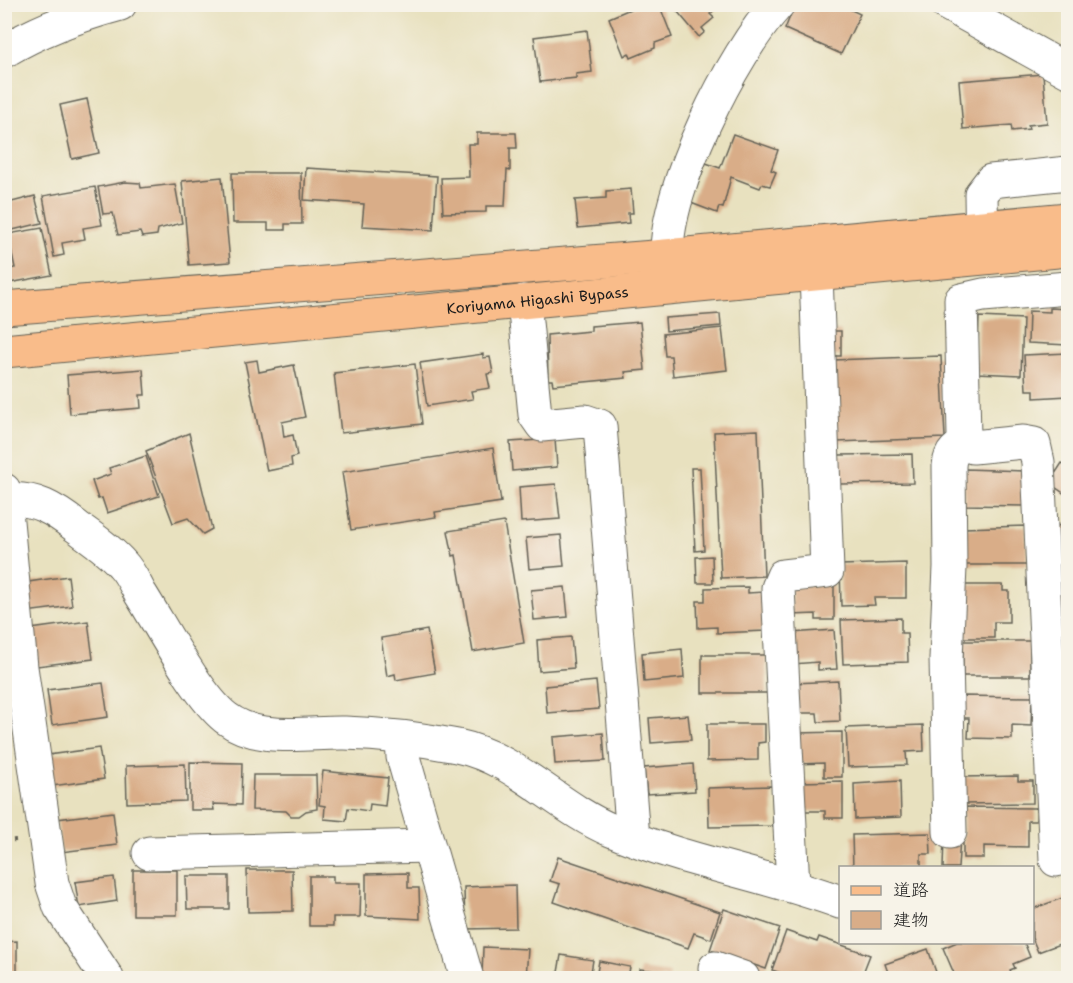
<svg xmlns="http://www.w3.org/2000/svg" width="1073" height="983" font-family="'Shantell Sans','Klee One',sans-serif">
	<rect width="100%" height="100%" fill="#f7f3e8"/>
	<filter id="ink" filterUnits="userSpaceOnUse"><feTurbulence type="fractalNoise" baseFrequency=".0167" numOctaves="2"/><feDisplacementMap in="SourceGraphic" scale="12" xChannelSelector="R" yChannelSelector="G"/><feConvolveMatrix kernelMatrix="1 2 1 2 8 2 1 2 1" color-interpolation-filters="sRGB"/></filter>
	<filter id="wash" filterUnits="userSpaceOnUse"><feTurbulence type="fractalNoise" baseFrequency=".008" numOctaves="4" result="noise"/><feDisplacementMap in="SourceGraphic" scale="24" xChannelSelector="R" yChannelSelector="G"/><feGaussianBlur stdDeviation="1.35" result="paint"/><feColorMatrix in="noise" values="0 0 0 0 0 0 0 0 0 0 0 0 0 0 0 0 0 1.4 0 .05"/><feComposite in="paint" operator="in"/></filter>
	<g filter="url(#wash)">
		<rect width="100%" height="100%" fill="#e8e1bf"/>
		<g id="blocks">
			<g fill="#d9ad88">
				<polygon points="642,4 659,4 672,37 655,43 655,48 631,58 629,53 624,56 609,18"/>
				<polygon points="671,4 721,4 710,14 714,18 702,28 705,32 699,37"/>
				<polygon points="795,4 839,4 860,14 841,54 785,29"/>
				<polygon points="587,30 592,72 576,74 576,78 540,82 534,37"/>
				<polygon points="1043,74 1047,123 1028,125 1029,129 1012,131 1011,125 963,129 959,81"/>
				<polygon points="87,99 99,153 72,159 60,105"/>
				<polygon points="477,133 516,133 517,148 510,148 510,171 507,170 505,206 486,206 486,212 443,213 441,178 469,177 468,144 477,144"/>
				<polygon points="733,134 778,150 771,170 776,172 770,186 762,184 760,188 731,177 723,208 719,207 717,213 691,203 706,163 720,168"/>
				<polygon points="306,168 437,176 433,230 362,226 364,204 304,200"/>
				<polygon points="232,173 301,173 302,224 285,224 285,230 268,230 268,223 233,223"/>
				<polygon points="222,177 230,262 189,265 182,181"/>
				<polygon points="125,182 140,183 141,188 175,184 182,223 158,229 157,235 142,237 140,232 118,235 113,213 103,214 98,187"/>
				<polygon points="95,187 102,225 83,228 85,239 62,243 64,255 54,257 43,196"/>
				<polygon points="631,189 633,213 628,213 629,223 578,228 575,200 606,198 606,191"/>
				<polygon points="35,196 42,223 4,232 4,204"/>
				<polygon points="42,228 52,275 4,284 4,270 15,268 8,234"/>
				<polygon points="4,238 10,256 4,257"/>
				<polygon points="1050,308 1068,309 1068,345 1028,343 1029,311 1050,312"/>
				<polygon points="720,314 721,326 666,331 665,318"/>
				<polygon points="979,317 1023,319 1021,375 977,373"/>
				<polygon points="640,322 645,370 625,372 626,378 553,385 552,380 548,380 547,335 591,331 591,326"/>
				<polygon points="722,328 727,370 673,376 671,356 665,356 663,334"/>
				<polygon points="830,331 841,331 841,356 831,356"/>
				<polygon points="1068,353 1068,396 1034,398 1034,390 1026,390 1024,355"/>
				<polygon points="483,354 483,358 490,357 493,373 487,374 490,388 471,391 473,399 427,406 420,363"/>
				<polygon points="941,356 945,438 836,442 833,360"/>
				<polygon points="257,360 259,372 294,365 305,417 282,422 284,437 293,435 297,456 291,458 292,466 267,471 245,362"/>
				<polygon points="415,364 422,424 341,433 334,373"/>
				<polygon points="143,369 145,395 140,395 141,408 70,414 67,375"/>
				<polygon points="758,430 764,576 721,578 714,432"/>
				<polygon points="189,433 212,529 203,534 188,518 173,523 146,451"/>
				<polygon points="555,439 557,467 512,471 510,442"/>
				<polygon points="493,448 501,502 435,512 436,517 351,530 342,472"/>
				<polygon points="912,454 913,483 839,484 839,455"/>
				<polygon points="146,456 159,496 107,513 102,498 98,499 92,481 111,474 109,468"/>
				<polygon points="1062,463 1068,467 1068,496 1049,483"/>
				<polygon points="691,468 700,468 704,550 695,551"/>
				<polygon points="965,469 1025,471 1024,506 964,505"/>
				<polygon points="556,484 560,519 521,522 519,487"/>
				<polygon points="504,522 524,643 473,652 456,555 453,556 448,531"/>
				<polygon points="1068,525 1068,571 1056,571 1053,526"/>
				<polygon points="1026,526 1027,565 965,565 964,528"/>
				<polygon points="561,535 564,566 529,569 526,538"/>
				<polygon points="712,556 713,583 697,583 696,557"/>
				<polygon points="906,563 906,598 874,598 875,605 841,606 840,565"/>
				<polygon points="68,576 72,606 26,612 22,583"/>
				<polygon points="1068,582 1068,613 1055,613 1054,583"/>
				<polygon points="791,585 834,585 834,620 816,620 816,614 791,615"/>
				<polygon points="963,585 1003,585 1003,591 1009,591 1009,622 994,622 994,638 963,638"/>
				<polygon points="565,587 568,617 534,620 531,590"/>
				<polygon points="748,587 748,593 764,592 766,631 717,633 717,627 698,628 697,601 705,601 705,588"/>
				<polygon points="901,618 901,633 907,633 908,662 843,664 841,620"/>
				<polygon points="88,621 93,659 29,667 24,630"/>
				<polygon points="1056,621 1068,621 1068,657 1057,657"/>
				<polygon points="427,630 435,673 396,680 395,674 387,676 381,638"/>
				<polygon points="834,630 837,669 818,670 818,662 793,664 791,633"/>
				<polygon points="571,637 574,668 539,671 537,640"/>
				<rect x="963" y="641" width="67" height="35"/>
				<polygon points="682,649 684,678 644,682 642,653"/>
				<polygon points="702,655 766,655 767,693 702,693"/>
				<polygon points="1058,674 1068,674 1068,716 1059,716"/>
				<polygon points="596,681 599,709 547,713 545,686"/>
				<polygon points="838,681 840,721 818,722 817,713 795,713 794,683"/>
				<polygon points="103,683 108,717 52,725 47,690"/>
				<polygon points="962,696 1032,697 1031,726 1012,725 1012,739 968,738 969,718 961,718"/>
				<polygon points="688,715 691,740 651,743 649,718"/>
				<polygon points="707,724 765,724 765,742 758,743 758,760 707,761"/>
				<polygon points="923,725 924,751 906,752 907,765 848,767 846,728"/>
				<polygon points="842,732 842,777 824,777 824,763 798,764 797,733"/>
				<polygon points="603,733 605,761 555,764 553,737"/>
				<polygon points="99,748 104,779 52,786 48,755"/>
				<polygon points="190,762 242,763 241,805 213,804 214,810 190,810"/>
				<polygon points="185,764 186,801 127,803 126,766"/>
				<polygon points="693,764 695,791 647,794 644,768"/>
				<polygon points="323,771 388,778 385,806 370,804 369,811 348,808 346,821 324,819 325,806 319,805"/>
				<polygon points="253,775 316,775 317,809 306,811 299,816 291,816 286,811 252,810"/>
				<polygon points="1018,776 1018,781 1033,781 1033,803 963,804 962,777"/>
				<polygon points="843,781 843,818 825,818 825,811 800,811 800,782"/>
				<polygon points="900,781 901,817 855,819 854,784"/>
				<polygon points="772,786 773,826 709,827 708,788"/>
				<polygon points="963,807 1036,808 1036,821 1028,821 1028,847 984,846 984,858 963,858"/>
				<polygon points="113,812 117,845 61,852 57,819"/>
				<polygon points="930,833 931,854 921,854 921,868 853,868 852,835"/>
				<polygon points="944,837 960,838 958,868 943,868"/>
				<polygon points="558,857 720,912 711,939 694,933 688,948 554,902 560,884 550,881"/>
				<rect x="133" y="870" width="44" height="45"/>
				<polygon points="247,870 292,870 293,911 248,912"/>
				<polygon points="408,873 408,888 419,888 420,919 366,916 366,874"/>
				<polygon points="186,876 229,876 229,909 187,909"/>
				<polygon points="309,876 333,876 333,883 361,883 360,917 333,917 333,926 309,926"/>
				<polygon points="114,877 117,901 79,907 75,882"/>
				<polygon points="515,885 516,928 465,929 464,887"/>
				<polygon points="1068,896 1068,941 1038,952 1032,938 1032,909"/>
				<polygon points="724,909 780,928 766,969 710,950"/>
				<polygon points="786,931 817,942 819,937 870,955 861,978 795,978 772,970"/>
				<polygon points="17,941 17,971 4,971 4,942"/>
				<polygon points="957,942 1024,942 1030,957 1013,964 1015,968 1010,970 1013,978 1000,978 999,975 991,978 956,978 943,948"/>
				<polygon points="483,947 528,949 526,978 482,978"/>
				<polygon points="928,949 938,978 890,978 885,964"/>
				<polygon points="561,955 593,960 590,978 557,978"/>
				<polygon points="599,961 630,967 628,978 596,978"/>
				<polygon points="640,969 670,973 669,978 639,978"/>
			</g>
		</g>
	</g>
	<g filter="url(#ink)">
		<use href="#blocks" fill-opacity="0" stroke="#636155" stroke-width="1.5"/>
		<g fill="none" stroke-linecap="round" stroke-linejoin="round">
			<g stroke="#636155" stroke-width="35">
				<g id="minor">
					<polyline points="947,4 1068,71"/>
					<path d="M 4,51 C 41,29 79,15 120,4"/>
					<polyline points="982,254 981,194 991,181 1068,173"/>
					<path d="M 667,256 C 665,189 732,54 778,4"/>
					<polyline points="524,301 535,415 542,425 585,421 600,426 633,838"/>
					<polyline points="4,490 21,667 52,883 60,907 107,978"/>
					<path d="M 6,500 C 35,497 54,509 77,527 C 92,538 109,549 122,564 C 130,572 135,584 140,593 C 161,626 197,695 226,718 C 259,743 307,732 345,733 C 382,734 421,739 457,746 C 516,758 558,808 611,830 C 685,862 765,874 840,902"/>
					<polyline points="402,739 403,757 467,978"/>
					<path d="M 950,832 L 946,659 L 950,567 L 949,466 C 950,452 956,448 969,443"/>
					<polyline points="149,853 428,846"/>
					<polyline points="1056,860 1038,462 1034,444 1023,442 973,447 964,437 961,300 983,295 1068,288"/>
					<polyline points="793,886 778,588 783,576 827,571 816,274"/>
					<polyline points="715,968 743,978"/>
				</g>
			</g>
			<g stroke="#636155" stroke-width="35">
				<g id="major">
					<polyline points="4,308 654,257 1068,219"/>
					<path id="s1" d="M 4,351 L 1068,250"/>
				</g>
			</g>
			<polyline stroke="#636155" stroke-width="4" stroke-dasharray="4.5 4.5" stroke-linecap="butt" points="4,841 16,840"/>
			<use href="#minor" stroke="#fff" stroke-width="33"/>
			<use href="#major" stroke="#f9bc8a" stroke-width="33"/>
		</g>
	</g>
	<g text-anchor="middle" stroke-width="4.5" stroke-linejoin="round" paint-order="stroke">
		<g font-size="15" fill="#1c1c1c" stroke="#f7f3e8">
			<text dy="5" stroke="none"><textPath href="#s1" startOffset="536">Koriyama Higashi Bypass</textPath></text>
		</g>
	</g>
	<rect width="1073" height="983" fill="none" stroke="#f7f3e8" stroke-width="24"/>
	<rect x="839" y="866" width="195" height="78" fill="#f7f3e8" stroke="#9f9d96" stroke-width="1.5"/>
	<rect x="851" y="886" width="30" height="9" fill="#f9bc8a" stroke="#9f9d96" stroke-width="1.5"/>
	<text x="893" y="896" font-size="18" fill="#1c1c1c">道路</text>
	<rect x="851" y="911" width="30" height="18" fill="#d9ad88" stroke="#9f9d96" stroke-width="1.5"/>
	<text x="893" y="926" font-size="18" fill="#1c1c1c">建物</text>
</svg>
